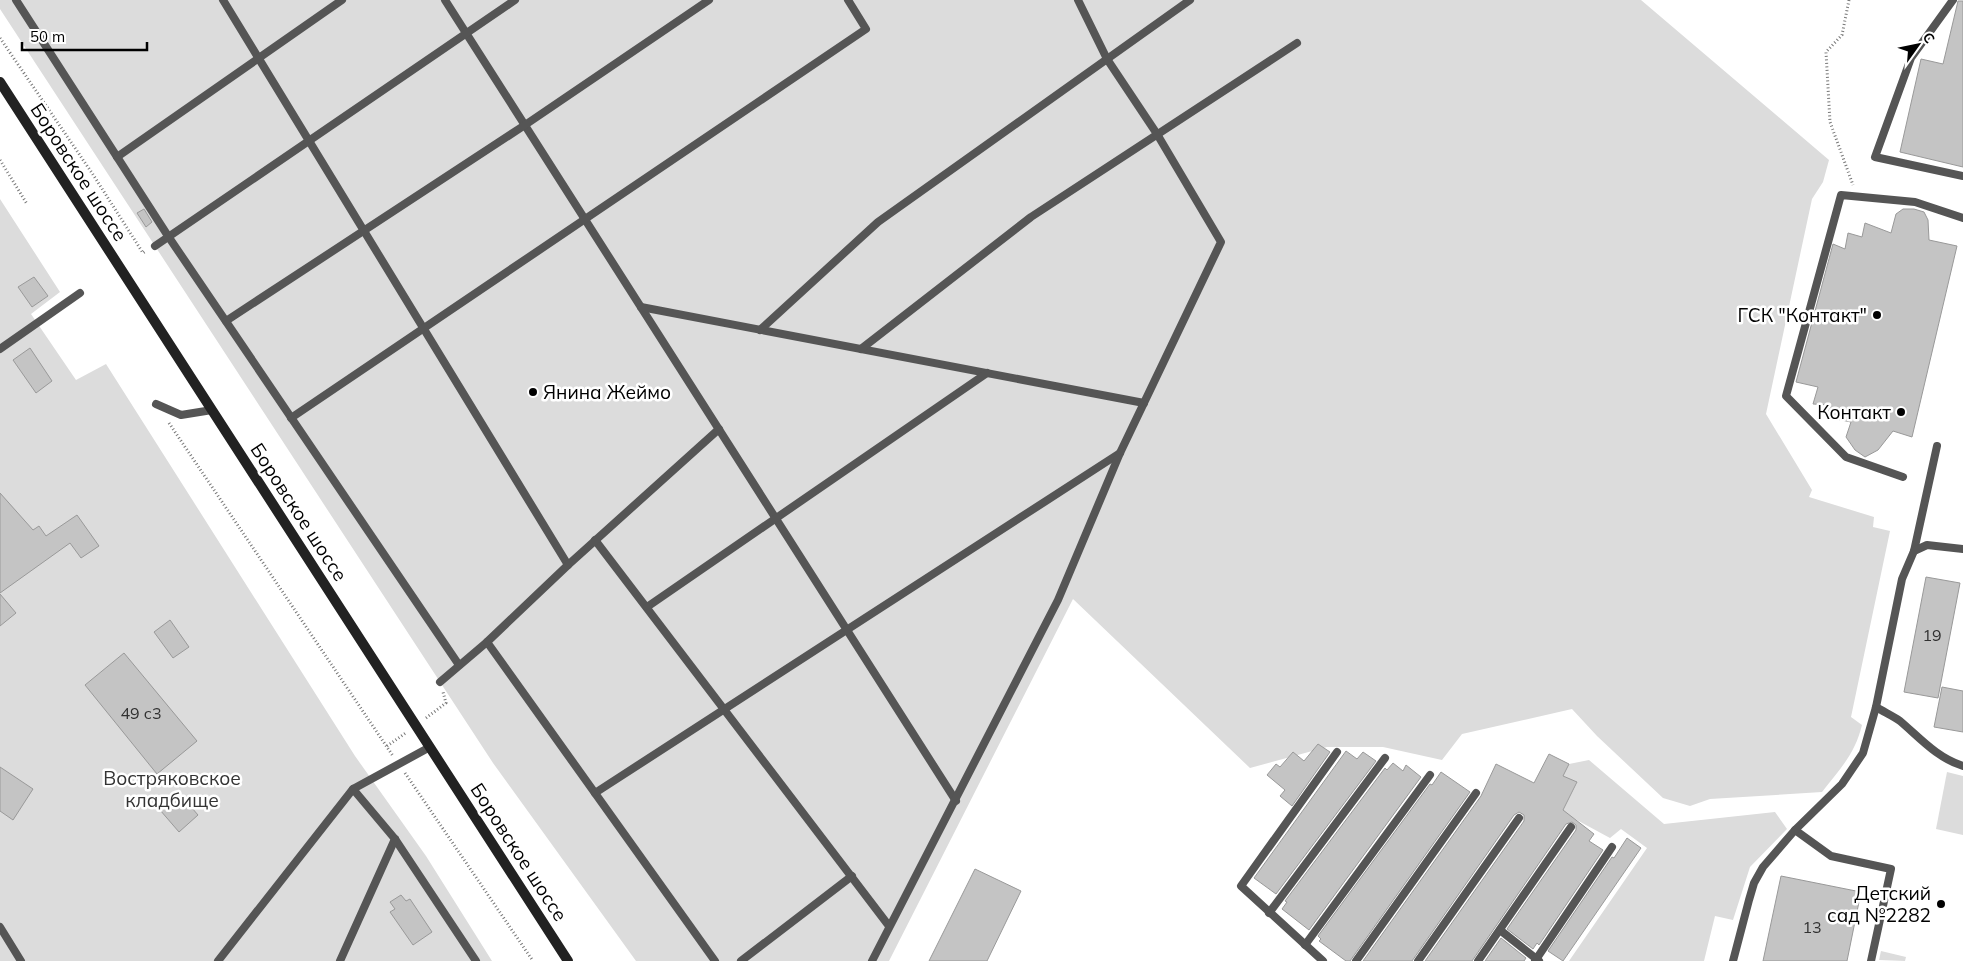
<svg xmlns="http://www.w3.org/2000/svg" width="1963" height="961" font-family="Mulish,sans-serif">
	<rect width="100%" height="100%" fill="#fff"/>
	<g fill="#dcdcdc">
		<path d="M 0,0 L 1641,0 L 1829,160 L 1823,182 L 1812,199 L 1766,414 L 1812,490 L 1809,497 L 1874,517 L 1873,527 L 1890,531 L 1851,717 L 1862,725 C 1855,754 1840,769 1822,792 L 1710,799 L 1690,806 L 1663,798 L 1597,736 L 1572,709 L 1462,734 L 1442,760 L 1383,747 L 1327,747 L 1250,768 L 1073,599 L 889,961 L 636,961 L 493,763 L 0,9 Z"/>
		<polygon points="0,199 60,292 31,314 76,380 106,364 355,756 426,856 492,961 0,961"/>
		<polygon points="1589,760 1664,824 1775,812 1787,829 1750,867 1733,920 1715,916 1704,961 1569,961 1647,848 1621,829 1610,838 1562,812 1577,783 1563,776 1569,764"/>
		<polygon points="1947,772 1963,776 1963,835 1936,829"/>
		<polygon points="1881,951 1906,957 1905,961 1879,960"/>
	</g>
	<g fill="#c4c4c4" stroke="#999">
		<polygon points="1958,1 1963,1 1963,167 1900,152 1921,59 1943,64"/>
		<polygon points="144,209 152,222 146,227 137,213"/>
		<polygon points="1903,209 1914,209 1924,212 1928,220 1929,240 1957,246 1912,437 1893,431 1878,450 1865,457 1855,450 1846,437 1851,422 1827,417 1828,405 1813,404 1818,387 1796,382 1833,244 1845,249 1848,233 1862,237 1865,223 1891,233 1896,214"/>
		<polygon points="34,277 48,296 32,307 18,287"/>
		<polygon points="30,348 52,381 36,393 13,360"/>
		<polygon points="0,493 33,530 39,526 46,536 77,515 99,546 81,558 70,543 0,593"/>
		<polygon points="1926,577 1960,583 1938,698 1904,692"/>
		<polygon points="0,594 16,613 0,626"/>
		<polygon points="170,620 189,647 173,658 154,632"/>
		<polygon points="124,653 197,741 157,774 85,685"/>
		<polygon points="1942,687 1963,691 1963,732 1934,727"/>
		<polygon points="1318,744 1330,752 1292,806 1280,796 1285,790 1267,775 1276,764 1280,767 1293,752 1304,761"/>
		<polygon points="1346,751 1357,759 1363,752 1376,761 1276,894 1254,878"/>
		<polygon points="1549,754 1569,764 1563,776 1577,782 1563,810 1594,834 1589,841 1603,850 1539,945 1537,943 1533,949 1507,929 1576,830 1576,825 1572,822 1566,824 1472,961 1425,961 1524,821 1524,815 1519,812 1514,815 1412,961 1363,961 1481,796 1496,764 1534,783"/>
		<polygon points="1393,763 1403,771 1406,765 1421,777 1309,930 1282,909 1287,902 1285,901 1385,768 1387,770"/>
		<polygon points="0,767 33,789 13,820 0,811"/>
		<polygon points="1441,772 1470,792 1350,961 1346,961 1319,941 1321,939 1318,936 1430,784 1432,785"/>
		<polygon points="179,793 198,815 179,832 160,810"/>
		<polygon points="1627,838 1641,848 1563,961 1548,951 1612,857 1614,858"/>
		<polygon points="975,869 1021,891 987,961 929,961"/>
		<polygon points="1781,876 1861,892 1847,961 1763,961"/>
		<polygon points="401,895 406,901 410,899 432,932 413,945 390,912 395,909 390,902"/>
		<polygon points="1501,938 1526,958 1524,961 1485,961"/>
	</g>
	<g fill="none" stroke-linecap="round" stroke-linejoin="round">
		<g stroke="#777" stroke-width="3" stroke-dasharray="1 2.5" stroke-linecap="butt">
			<polyline points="1849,0 1842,35 1826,52 1830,122 1853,185"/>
			<polyline points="0,38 92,173 143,253 146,251"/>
			<polyline points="0,160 27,204"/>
			<polyline points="169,423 393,756"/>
			<polyline points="426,718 446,703 443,692"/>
			<polyline points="387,746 407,732"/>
			<polyline points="405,773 533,961"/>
		</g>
		<g stroke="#555" stroke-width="8">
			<polyline points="16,0 168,236 459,665"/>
			<polyline points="223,0 568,565"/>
			<polyline points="445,0 956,801"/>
			<polyline points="1953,0 1911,58 1875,157 1963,176"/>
			<polyline points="117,157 342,0"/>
			<polyline points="155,246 515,0"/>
			<polyline points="641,307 1144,403"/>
			<polyline points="226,321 525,125 709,0"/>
			<polyline points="760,330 878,222 1190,0"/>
			<polyline points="0,349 80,293"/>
			<polyline points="861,349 1031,217 1297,43"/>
			<polyline points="156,404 181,415 212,410"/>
			<polyline points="291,418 866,29 848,0"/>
			<polyline points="1903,477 1846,457 1786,396 1841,195 1915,202 1963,218"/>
			<polyline points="595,540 889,926"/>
			<polyline points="1914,551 1937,446"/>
			<polyline points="647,607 987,373"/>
			<polyline points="487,642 715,961"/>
			<polyline points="440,682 487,642 568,565 719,429"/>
			<path d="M 1876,707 C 1884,712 1893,716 1900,721 C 1920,738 1937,758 1963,766"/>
			<polyline points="353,789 395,839 476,961"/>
			<polyline points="595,793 1120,453"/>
			<polyline points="1795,830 1831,856 1891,869 1871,961"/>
			<polyline points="1269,913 1385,758"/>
			<polyline points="0,927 21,961"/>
			<polyline points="1500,930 1539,961"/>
			<polyline points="1305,945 1430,775"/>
			<polyline points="218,961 353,789 430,747"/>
			<polyline points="340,961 395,839"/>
			<polyline points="741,961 852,876"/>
			<polyline points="872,961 1058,600 1120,453 1221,242 1157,134 1107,59 1078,0"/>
			<polyline points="1323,961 1241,886 1337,752"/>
			<polyline points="1356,961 1476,793"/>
			<polyline points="1418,961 1519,818"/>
			<polyline points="1478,961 1571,827"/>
			<polyline points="1535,961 1612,847"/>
			<polyline points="1733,961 1749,900 1754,883 1763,867 1795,830 1842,784 1863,753 1876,707 1902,579 1914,551 1927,545 1963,549"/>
		</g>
		<polyline stroke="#222" stroke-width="10" points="0,82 568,961"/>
	</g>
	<g fill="#000" stroke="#fff" stroke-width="2">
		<circle cx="1877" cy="315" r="5"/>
		<circle cx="533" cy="392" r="5"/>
		<circle cx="1901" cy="412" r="5"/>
		<circle cx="1941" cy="904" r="5"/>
	</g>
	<g text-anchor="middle" stroke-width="5" stroke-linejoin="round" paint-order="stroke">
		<g font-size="16" fill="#313131">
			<text x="1932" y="641">19</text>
			<text x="141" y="719">49 с3</text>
			<text x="1812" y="933">13</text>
		</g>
		<g font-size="19" fill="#000" stroke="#fff">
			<text transform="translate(79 172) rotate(57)" y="7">Боровское шоссе</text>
			<text transform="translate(299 512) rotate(57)" y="7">Боровское шоссе</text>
			<text transform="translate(519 852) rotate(57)" y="7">Боровское шоссе</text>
		</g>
		<g font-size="19" fill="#000" stroke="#fff" text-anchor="end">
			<text x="1867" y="322">ГСК "Контакт"</text>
			<text x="543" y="399" text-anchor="start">Янина Жеймо</text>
			<text x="1891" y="419">Контакт</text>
			<text x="1931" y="900">Детский<tspan x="1931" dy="22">сад №2282</tspan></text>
		</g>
		<g font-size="19" fill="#333" stroke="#fff">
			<text x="172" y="785">Востряковское<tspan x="172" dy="22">кладбище</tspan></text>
		</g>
	</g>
	<g transform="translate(1918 45) rotate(57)" stroke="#ffffff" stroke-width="4" paint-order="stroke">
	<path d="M0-4L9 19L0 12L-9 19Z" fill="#000000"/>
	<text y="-8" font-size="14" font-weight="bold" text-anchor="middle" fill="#000000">С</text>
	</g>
	<path d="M22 42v8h125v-8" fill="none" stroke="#000000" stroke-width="2.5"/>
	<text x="30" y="42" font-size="15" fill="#000000" stroke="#ffffff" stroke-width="4" paint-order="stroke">50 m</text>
</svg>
